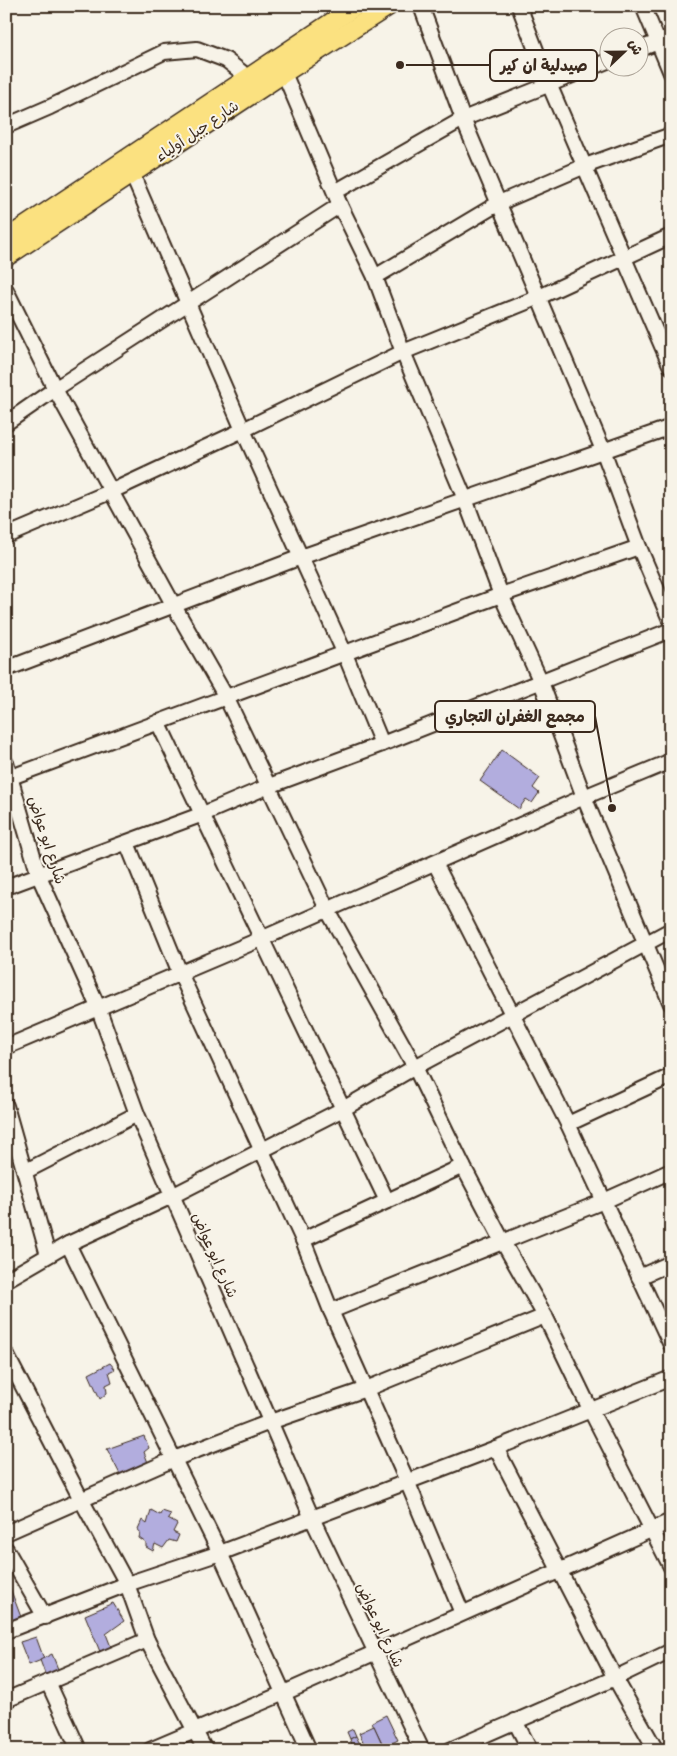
<svg xmlns="http://www.w3.org/2000/svg" width="677" height="1756" font-family="Delius,'Playpen Sans Arabic',sans-serif">
	<rect width="100%" height="100%" fill="#f7f3e8"/>
	<filter id="ink" filterUnits="userSpaceOnUse"><feTurbulence type="fractalNoise" baseFrequency=".02" numOctaves="2"/><feDisplacementMap in="SourceGraphic" scale="10" xChannelSelector="R" yChannelSelector="G"/><feConvolveMatrix kernelMatrix="1 2 1 2 8 2 1 2 1" color-interpolation-filters="sRGB"/></filter>
	<g filter="url(#ink)">
		<g fill="#b2adde" stroke="#3b2a1e">
			<polygon points="502,750 540,778 533,788 539,793 532,803 526,799 519,809 480,781"/>
			<polygon points="110,1363 115,1369 109,1372 112,1382 106,1385 107,1393 100,1399 89,1374"/>
			<polygon points="144,1436 149,1448 144,1452 150,1468 123,1480 107,1449"/>
			<polygon points="151,1510 160,1515 162,1511 171,1514 168,1519 177,1524 173,1532 179,1535 176,1542 169,1540 163,1548 155,1544 153,1551 146,1547 146,1543 139,1538 140,1533 138,1529 142,1520 147,1524"/>
			<polygon points="10,1588 21,1617 6,1624 6,1589"/>
			<polygon points="113,1603 124,1621 106,1634 113,1652 103,1659 85,1615"/>
			<polygon points="36,1637 44,1659 29,1665 20,1642"/>
			<polygon points="52,1654 60,1674 48,1682 40,1660"/>
			<polygon points="386,1715 398,1740 384,1747 372,1722"/>
			<polygon points="374,1726 385,1750 367,1750 359,1733"/>
			<polygon points="353,1729 356,1736 350,1739 347,1732"/>
			<polygon points="356,1736 360,1744 353,1747 350,1739"/>
		</g>
		<g fill="none" stroke-linecap="round" stroke-linejoin="round">
			<g stroke="#3b2a1e" stroke-width="18">
				<g id="minor">
					<polyline points="421,6 463,119 603,450 639,547 671,622"/>
					<polyline points="519,6 549,84 671,367"/>
					<polyline points="643,6 671,73"/>
					<polyline points="640,49 671,37"/>
					<polyline points="284,73 340,205 375,277 403,352 465,499 501,595 541,682 584,797 671,1004"/>
					<polyline points="6,126 50,107 164,52 197,49 226,60 249,78"/>
					<polyline points="132,174 243,430 345,654 382,744"/>
					<polyline points="335,192 463,119 610,60"/>
					<polyline points="375,277 499,203 585,166 671,135"/>
					<polyline points="6,290 55,389 174,606 226,697 327,909 415,1067 463,1166 503,1242 545,1316 590,1409 671,1567"/>
					<polyline points="6,423 55,389 340,205"/>
					<polyline points="6,536 112,491 243,430 403,352 539,297 671,236"/>
					<polyline points="6,669 301,557 671,427"/>
					<polyline points="158,722 387,1201"/>
					<polyline points="6,763 39,876 98,1007 137,1114 312,1518 422,1750"/>
					<polyline points="6,779 501,595 639,547"/>
					<polyline points="127,843 180,973 303,1240 331,1311 407,1481 462,1613"/>
					<polyline points="435,863 568,1124 671,1345"/>
					<polyline points="6,887 203,814 269,786 382,744 671,630"/>
					<polyline points="6,1047 261,939 584,797 671,761"/>
					<polyline points="6,1106 48,1255"/>
					<polyline points="568,1124 671,1076"/>
					<polyline points="26,1171 137,1114"/>
					<polyline points="303,1240 463,1166"/>
					<polyline points="68,1244 220,1553 309,1750"/>
					<polyline points="639,1277 671,1263"/>
					<polyline points="6,1280 68,1244 172,1196 343,1109 415,1067 671,930"/>
					<polyline points="331,1311 604,1201 671,1171"/>
					<polyline points="6,1354 82,1501 127,1584 147,1640 205,1750"/>
					<polyline points="496,1448 615,1678 656,1750"/>
					<polyline points="6,1533 174,1459 270,1422 366,1389 545,1316"/>
					<polyline points="6,1549 45,1617"/>
					<polyline points="6,1631 127,1584 220,1553 496,1448 671,1378"/>
					<polyline points="48,1682 79,1750"/>
					<polyline points="6,1700 147,1640"/>
					<polyline points="515,1721 530,1750"/>
					<polyline points="150,1750 284,1693 671,1521"/>
					<polyline points="450,1750 615,1678 671,1651"/>
				</g>
			</g>
			<g stroke="#3b2a1e" stroke-width="21">
				<g id="major">
					<polyline points="6,239 356,6"/>
					<polyline points="6,257 284,73 389,6"/>
				</g>
			</g>
			<use href="#minor" stroke="#f7f3e8" stroke-width="14"/>
			<use href="#major" stroke="#fbe180" stroke-width="18"/>
		</g>
	</g>
	<g text-anchor="middle" stroke-width="4" stroke-linejoin="round" paint-order="stroke">
		<g font-size="15" fill="#3b2a1e" stroke="#f7f3e8">
			<text transform="translate(197 131) rotate(-34)" y="5">شارع جبل أولياء</text>
			<text transform="translate(47 840) rotate(72)" y="5">شارع ابو عواض</text>
			<text transform="translate(215 1255) rotate(66)" y="5">شارع ابو عواض</text>
			<text transform="translate(380 1625) rotate(65)" y="5">شارع ابو عواض</text>
		</g>
	</g>
	<path fill="none" stroke="#3b2a1e" stroke-width="2" d="M400 65L490 65M612 808L595 716"/>
	<g fill="#3b2a1e" stroke="#f7f3e8" stroke-width="2">
		<circle cx="400" cy="65" r="5"/>
		<circle cx="612" cy="808" r="5"/>
	</g>
	<g fill="#f7f3e8" stroke="#3b2a1e" stroke-width="2">
		<rect x="490" y="50" width="107" height="31" rx="5"/>
		<rect x="435" y="701" width="160" height="31" rx="5"/>
	</g>
	<g font-size="16" text-anchor="middle" font-weight="bold" fill="#3b2a1e">
		<text x="544" y="71">صيدلية ان كير</text>
		<text x="515" y="722">مجمع الغفران التجاري</text>
	</g>
	<rect width="677" height="1756" fill="none" stroke="#f7f3e8" stroke-width="25"/>
	<rect x="12" y="12" width="652" height="1731" fill="none" stroke="#3b2a1e" stroke-width="2" filter="url(#ink)"/>
	<g transform="translate(624 52) rotate(68)"><circle r="24" fill="#f7f3e8" stroke="#aca397"/>
	<path d="M0-4L9 19L0 12L-9 19Z" fill="#3b2a1e"/>
	<text y="-8" font-size="14" font-weight="bold" text-anchor="middle" fill="#3b2a1e">ش</text>
	</g>
</svg>
